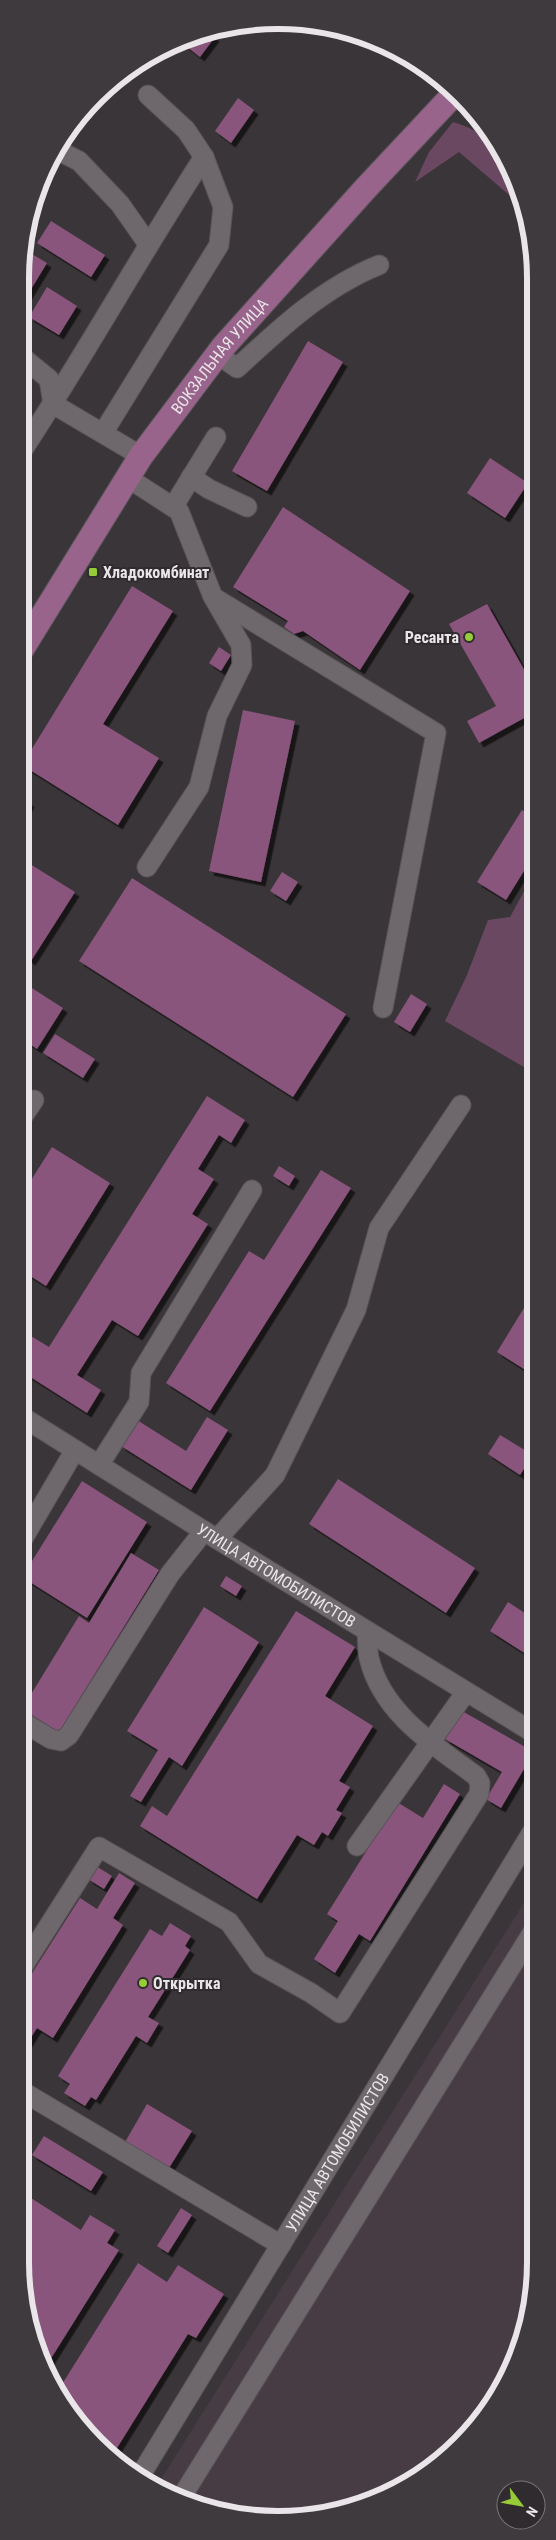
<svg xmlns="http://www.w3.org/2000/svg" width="556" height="2540" font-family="'Roboto Condensed',sans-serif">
	<defs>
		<filter id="shadow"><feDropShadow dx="4.5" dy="4.5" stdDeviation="0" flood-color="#0009"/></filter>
	</defs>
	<rect width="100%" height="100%" fill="#3a3538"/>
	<polygon fill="#473c43" points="534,1887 534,2295 502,2391 448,2456 361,2506 261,2519 164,2494 156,2487"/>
	<g fill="#6b4861">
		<path d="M 453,122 C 497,135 513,164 523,207 L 459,152 L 415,182 L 429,152 Z"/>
		<polygon points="535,871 535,1072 534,1073 445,1021 467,975 488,920 510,917"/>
	</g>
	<g fill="#89547b" filter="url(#shadow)">
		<polygon points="207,31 215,37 200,57 182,43"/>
		<polygon points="238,98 254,110 231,143 215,131"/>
		<polygon points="51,221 105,255 91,277 37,243"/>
		<polygon points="22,248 47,263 22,304"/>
		<polygon points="47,287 77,306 59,335 29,317"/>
		<polygon points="308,341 343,362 267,491 232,471"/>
		<polygon points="490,458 528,483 505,518 467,493"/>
		<polygon points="283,507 410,591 360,670 303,631 294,634 284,627 288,621 233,587"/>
		<polygon points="132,586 173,611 103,724 159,758 118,825 22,765"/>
		<polygon points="487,604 535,689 535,712 479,743 467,721 496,706 449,624"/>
		<polygon points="219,647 231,655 221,671 209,663"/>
		<polygon points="243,710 295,721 261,882 209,871"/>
		<polygon points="22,797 30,803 22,817"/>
		<polygon points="522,810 535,818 535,853 506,900 477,882"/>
		<polygon points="22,859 75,892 31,961 21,954"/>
		<polygon points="282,872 298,882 286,901 270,891"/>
		<polygon points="132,878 346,1014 293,1097 79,961"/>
		<polygon points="21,981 63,1008 37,1049 21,1038"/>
		<polygon points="411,994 427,1004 410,1032 394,1022"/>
		<polygon points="55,1034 95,1059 83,1078 43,1053"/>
		<polygon points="207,1096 245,1120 231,1143 219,1135 198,1169 214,1179 192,1214 208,1224 138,1336 112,1320 77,1375 101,1390 87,1413 21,1371 21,1330 49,1347"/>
		<polygon points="52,1147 110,1183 46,1286 21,1270 21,1196"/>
		<polygon points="279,1166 295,1176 289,1186 273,1176"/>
		<polygon points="321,1170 351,1188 210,1411 166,1383 249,1251 264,1260"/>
		<polygon points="535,1290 535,1376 497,1352"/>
		<polygon points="207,1417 228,1430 191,1490 121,1446 137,1420 186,1451"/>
		<polygon points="500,1435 533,1455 520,1475 488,1454"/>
		<polygon points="338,1479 475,1568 446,1613 309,1524"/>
		<polygon points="82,1481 147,1522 87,1618 22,1577"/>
		<polygon points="131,1553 159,1570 59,1732 22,1709 79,1616 89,1623"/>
		<polygon points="226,1576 242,1586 236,1596 220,1586"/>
		<polygon points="508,1602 534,1619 534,1659 490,1631"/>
		<polygon points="204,1607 259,1642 182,1766 169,1757 141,1802 130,1796 158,1750 127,1731"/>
		<polygon points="296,1611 355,1647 325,1696 373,1726 339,1781 350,1787 336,1810 342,1813 328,1836 322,1832 314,1845 297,1835 257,1899 140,1826 152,1806 167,1816"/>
		<polygon points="462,1711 534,1752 501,1808 486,1799 502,1772 445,1739"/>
		<polygon points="444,1784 460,1794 370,1941 359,1934 335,1973 314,1959 338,1921 327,1914 397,1802 423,1818"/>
		<polygon points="96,1866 112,1876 104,1889 88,1879"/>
		<polygon points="119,1873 135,1883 113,1918 123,1925 53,2038 37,2028 20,2055 20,2031 27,2021 20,2017 20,1992 80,1898 97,1909"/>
		<polygon points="170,1923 191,1936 185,1946 190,1950 148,2017 159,2023 147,2043 136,2036 96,2100 91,2097 85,2106 64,2093 70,2084 58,2076 150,1929 162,1936"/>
		<polygon points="147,2104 192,2131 169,2168 125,2142"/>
		<polygon points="44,2136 103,2172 91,2191 32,2155"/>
		<polygon points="20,2191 81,2230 90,2215 115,2230 107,2243 119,2250 45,2368 40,2360 20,2262"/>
		<polygon points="181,2208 192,2215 168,2253 157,2246"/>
		<polygon points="138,2263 167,2282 178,2265 224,2294 196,2338 188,2334 112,2456 95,2444 59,2389"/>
	</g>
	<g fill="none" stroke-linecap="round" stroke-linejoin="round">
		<g stroke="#595458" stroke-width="21">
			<g id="minor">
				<polyline points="55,149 79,161 120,204 148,244"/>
				<path d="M 217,354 L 237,368 C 280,328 324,287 379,265"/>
				<polyline points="22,357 49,379 53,404 141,456"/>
				<polyline points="103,433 219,245 223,207 204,157 186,130 148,95"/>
				<path d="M 22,451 C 85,355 141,254 204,157"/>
				<polyline points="191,477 209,489 247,507"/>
				<polyline points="128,478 179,511 213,597 436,733 383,1008"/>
				<polyline points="173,507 216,437"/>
				<polyline points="147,867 199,787 217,716 242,665 241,645 215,600"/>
				<polyline points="21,1119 34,1100"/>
				<path id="s1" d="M 21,1416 L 217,1539 L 534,1733"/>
				<polyline points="99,1465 139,1402 141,1373 252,1190"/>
				<polyline points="217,1539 275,1475 356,1310 379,1228 461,1105"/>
				<polyline points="21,1542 75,1450"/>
				<polyline points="21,1721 51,1739 61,1741 69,1735 170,1574 204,1531"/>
				<polyline points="357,1846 466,1692"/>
				<path d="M 20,1971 L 99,1847 L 229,1922 L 259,1964 L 311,1993 L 340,2013 L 479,1794 L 480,1783 L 476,1776 C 434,1745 382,1713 369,1658 C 367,1650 368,1640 367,1631"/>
				<polyline points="20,2090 281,2245"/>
				<path id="s2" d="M 140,2476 L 534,1829"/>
				<polyline points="181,2498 534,1930"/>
			</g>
		</g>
		<g stroke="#595458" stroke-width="26">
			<g id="major">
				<path id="s3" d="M 22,649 L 141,456 L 223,347 L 366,188 L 456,92"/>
			</g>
		</g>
		<use href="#minor" stroke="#6e686c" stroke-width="19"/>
		<use href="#major" stroke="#99648b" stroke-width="24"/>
	</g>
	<g fill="#97cc39" stroke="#302b2e" stroke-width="2">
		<rect x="88" y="567" width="10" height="10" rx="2.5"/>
		<circle cx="469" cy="637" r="5"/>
		<circle cx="143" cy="1983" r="5"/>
	</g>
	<g text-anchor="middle" stroke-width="4" stroke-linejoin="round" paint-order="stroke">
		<g font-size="16" fill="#e9e5e8" stroke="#302b2e">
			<text dy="6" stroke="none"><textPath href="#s3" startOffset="354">ВОКЗАЛЬНАЯ УЛИЦА</textPath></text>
			<text dy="6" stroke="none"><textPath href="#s1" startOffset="301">УЛИЦА АВТОМОБИЛИСТОВ</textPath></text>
			<text dy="6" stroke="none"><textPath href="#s2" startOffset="379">УЛИЦА АВТОМОБИЛИСТОВ</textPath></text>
		</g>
		<g font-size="16" font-weight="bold" fill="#e9e5e8" stroke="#302b2e" text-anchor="start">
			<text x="103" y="578">Хладокомбинат</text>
			<text x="459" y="643" text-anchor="end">Ресанта</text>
			<text x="153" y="1989">Открытка</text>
		</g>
	</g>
	<path d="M0 0H556V2540H0ZM278 29H278A249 249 0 0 1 527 278V2262A249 249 0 0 1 278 2511H278A249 249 0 0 1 29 2262V278A249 249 0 0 1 278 29Z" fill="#3f3a3d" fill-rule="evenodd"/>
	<path fill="none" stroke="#e9e5e8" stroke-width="6" d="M278 29H278A249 249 0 0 1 527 278V2262A249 249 0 0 1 278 2511H278A249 249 0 0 1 29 2262V278A249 249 0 0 1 278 29Z"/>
	<g transform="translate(521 2505) rotate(122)"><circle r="24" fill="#302b2e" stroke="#7a7578"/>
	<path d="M0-4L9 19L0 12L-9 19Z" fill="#97cc39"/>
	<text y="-8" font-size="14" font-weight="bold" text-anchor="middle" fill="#e9e5e8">N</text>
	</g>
</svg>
